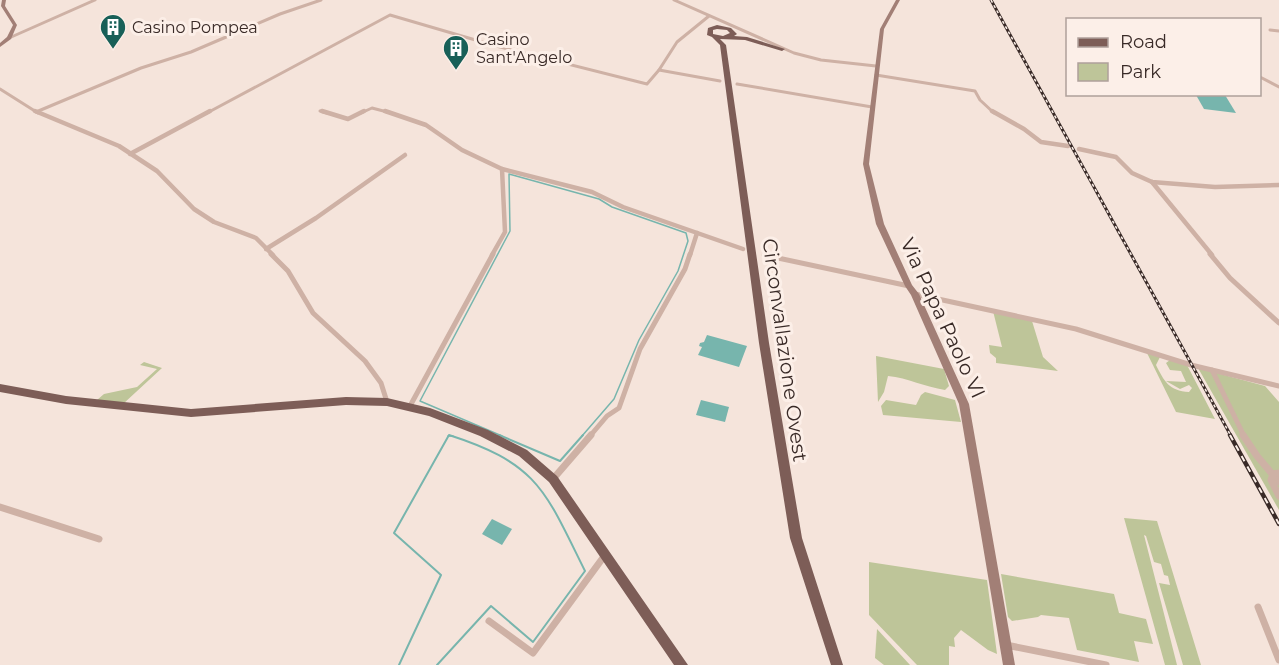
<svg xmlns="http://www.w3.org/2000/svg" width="1279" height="665" font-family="Montserrat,sans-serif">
	<rect width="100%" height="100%" fill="#f5e4db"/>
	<g fill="#bec599">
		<polygon points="993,311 1032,321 1043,357 1058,371 996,363 996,358 990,353 989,345 1002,347"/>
		<path d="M 1147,353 L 1160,357 L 1156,365 C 1164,381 1169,391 1189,392 L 1192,388 L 1189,385 L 1180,389 L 1166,381 L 1186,382 L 1181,371 L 1170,370 L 1166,363 L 1170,360 L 1187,365 L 1215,419 L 1176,412 Z"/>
		<path d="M 876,356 L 944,369 L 949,386 L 945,390 C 925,387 908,378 888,376 L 884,392 L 878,402 Z"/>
		<polygon points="144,362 162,368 123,404 97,400 104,394 137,387 157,369 140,365"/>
		<polygon points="1198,368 1265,386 1279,402 1279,510"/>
		<polygon points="925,392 955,400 961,422 883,415 881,406 886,400 916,405 921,395"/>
		<polygon points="1124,518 1157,521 1201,665 1183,665 1159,583 1170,585 1168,576 1164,575 1161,564 1154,562 1146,536 1144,535 1177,665 1165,665"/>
		<polygon points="869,562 987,580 997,654 988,650 961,630 954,638 955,647 949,646 949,665 917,665 869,615"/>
		<polygon points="1001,574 1114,594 1119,613 1146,619 1153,644 1134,641 1139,662 1077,650 1069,618 1041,615 1038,617 1012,621 1008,617"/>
		<polygon points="877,629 910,665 884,665 875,658"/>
	</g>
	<g fill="#77b5ad">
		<polygon points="1196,95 1225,95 1236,113 1204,109"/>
		<polygon points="707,335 747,346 739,367 698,355 702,347 699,346 700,343 704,342"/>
		<polygon points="701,400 729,407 725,422 696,415"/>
		<polygon points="492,519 512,529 502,545 482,534"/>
	</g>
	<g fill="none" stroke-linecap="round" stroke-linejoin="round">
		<g stroke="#77b5ad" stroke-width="1.5">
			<polyline points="448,436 453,436"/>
			<polyline points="502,436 420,401 510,231 509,174 599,199 612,207 686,233 688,241 678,271 639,340 614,399 582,436"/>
		</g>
		<g stroke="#77b5ad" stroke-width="2">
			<polyline points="499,435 560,461 583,435"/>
			<path d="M 399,665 L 441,575 L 394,533 L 449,435 C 539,464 545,491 585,571 L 533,642 L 491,606 L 437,665"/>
		</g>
		<g stroke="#ceb1a5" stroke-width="3">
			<polyline points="674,0 794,53 821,60 876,66"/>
			<polyline points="1270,30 1279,31"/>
			<polyline points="9,38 95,0"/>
			<polyline points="659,70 677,42 709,16"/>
			<polyline points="876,75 975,91 980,100 994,113"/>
			<polyline points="1260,77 1279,87"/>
			<polyline points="737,84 872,107"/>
			<polyline points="0,89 38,113"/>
			<polyline points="320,111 327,113"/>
			<polyline points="36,112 141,68 191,52 280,14 321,0"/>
			<polyline points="207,113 390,15 496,46 647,84 659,70 720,81"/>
			<polyline points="361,113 372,108 391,113"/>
		</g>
		<g stroke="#ceb1a5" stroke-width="4.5">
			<polyline points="35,111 119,146 157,171 194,209 214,222 256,238 273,255"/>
			<polyline points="322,111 348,119 364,111"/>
			<polyline points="385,111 426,125 462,150 502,169 592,192 623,207 743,249"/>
			<polyline points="992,111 1024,129 1041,142 1068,146"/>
			<polyline points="1079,149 1116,157 1132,173 1152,182 1215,187 1279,185"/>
			<polyline points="130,154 210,111"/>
			<polyline points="1152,182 1212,255"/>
			<polyline points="266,249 316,218 405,155"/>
			<polyline points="492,255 505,232 502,169"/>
			<polyline points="690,255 697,233"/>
		</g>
		<g stroke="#ceb1a5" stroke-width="5">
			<polyline points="271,254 288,271 313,313 365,361 381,383 387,402"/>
			<polyline points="1210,254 1230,278 1279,323"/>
			<polyline points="764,255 909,286"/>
			<polyline points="915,294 1076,329 1191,365 1279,386"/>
			<polyline points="1212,370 1244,436"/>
			<polyline points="410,406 493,254"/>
			<polyline points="590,436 607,416 619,408 640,349 685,269 690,254"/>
		</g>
		<g stroke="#ceb1a5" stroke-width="7">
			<polyline points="1243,435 1257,456 1279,482"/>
			<polyline points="1279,473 1273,474 1271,480 1279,496"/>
			<polyline points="553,479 591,435"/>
			<polyline points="0,507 99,539"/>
			<polyline points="1258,607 1279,660"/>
			<polyline points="489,621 533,653 605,555"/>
			<polyline points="1006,645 1106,665"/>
		</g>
		<g fill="#a27f76" fill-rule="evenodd">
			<polygon points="2,0 6,0 5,6 17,25 11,39 0,47 0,43 7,37 13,25 1,6"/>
			<polygon points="896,0 900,0 884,29 869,164 884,224 912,285 919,294 969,404 1015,665 1003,665 959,404 911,295 905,286 876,224 863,164 880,29"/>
		</g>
		<g fill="#7d5d57" fill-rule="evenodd">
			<path d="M 717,25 L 731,28 L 737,34 L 734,36 L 747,37 L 785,49 L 782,51 L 745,40 L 720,39 L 726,45 L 769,343 L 802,538 L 843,665 L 831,665 L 790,538 L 759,343 L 720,45 L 712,37 L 707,35 L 708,28 ZM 717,29 L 727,30 L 730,33 L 723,36 L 713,34 L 713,30 Z"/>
			<polygon points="0,384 66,396 191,409 346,397 387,398 430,408 488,430 527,450 557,476 688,665 674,665 549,482 519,456 480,436 429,416 387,406 346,405 191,417 66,404 0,392"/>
		</g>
		<g stroke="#392a27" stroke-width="3">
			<polyline id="rail-far1" points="991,0 1231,436"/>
		</g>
		<g stroke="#392a27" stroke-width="4.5">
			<polyline id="rail" points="1230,435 1279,524"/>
		</g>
		<use href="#rail-far1" stroke="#fcefe8" stroke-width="1.5" stroke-dasharray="3" stroke-linecap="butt"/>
		<use href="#rail" stroke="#fcefe8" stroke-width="2" stroke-dasharray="6" stroke-linecap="butt"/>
	</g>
	<defs>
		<g id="building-pin" transform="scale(1.35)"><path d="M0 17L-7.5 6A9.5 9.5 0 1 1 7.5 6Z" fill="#186058" stroke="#fcefe8"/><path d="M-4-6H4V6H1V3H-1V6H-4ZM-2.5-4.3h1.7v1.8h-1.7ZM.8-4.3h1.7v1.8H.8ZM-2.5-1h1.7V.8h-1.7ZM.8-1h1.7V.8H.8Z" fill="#fff"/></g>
	</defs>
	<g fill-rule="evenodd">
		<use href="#building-pin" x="113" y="27"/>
		<use href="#building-pin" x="456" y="48"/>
	</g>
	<g text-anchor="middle" stroke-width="6" stroke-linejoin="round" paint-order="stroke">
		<g font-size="16" fill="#392a27" stroke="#fcefe8" text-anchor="start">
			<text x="132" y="33">Casino Pompea</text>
			<text x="476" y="45">Casino<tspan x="476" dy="18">Sant'Angelo</tspan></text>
		</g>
		<g font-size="20" fill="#392a27" stroke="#fcefe8">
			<text transform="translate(943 318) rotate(65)" y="7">Via Papa Paolo VI</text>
			<text transform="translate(785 350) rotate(82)" y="7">Circonvallazione Ovest</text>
		</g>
	</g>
	<rect x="1066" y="18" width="195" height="78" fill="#fcefe8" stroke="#aea09b" stroke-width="1.5"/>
	<rect x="1078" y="38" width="30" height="9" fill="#7d5d57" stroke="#aea09b" stroke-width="1.5"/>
	<text x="1120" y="48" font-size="18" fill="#392a27">Road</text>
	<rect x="1078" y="63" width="30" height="18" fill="#bec599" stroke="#aea09b" stroke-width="1.5"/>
	<text x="1120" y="78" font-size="18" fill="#392a27">Park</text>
</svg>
